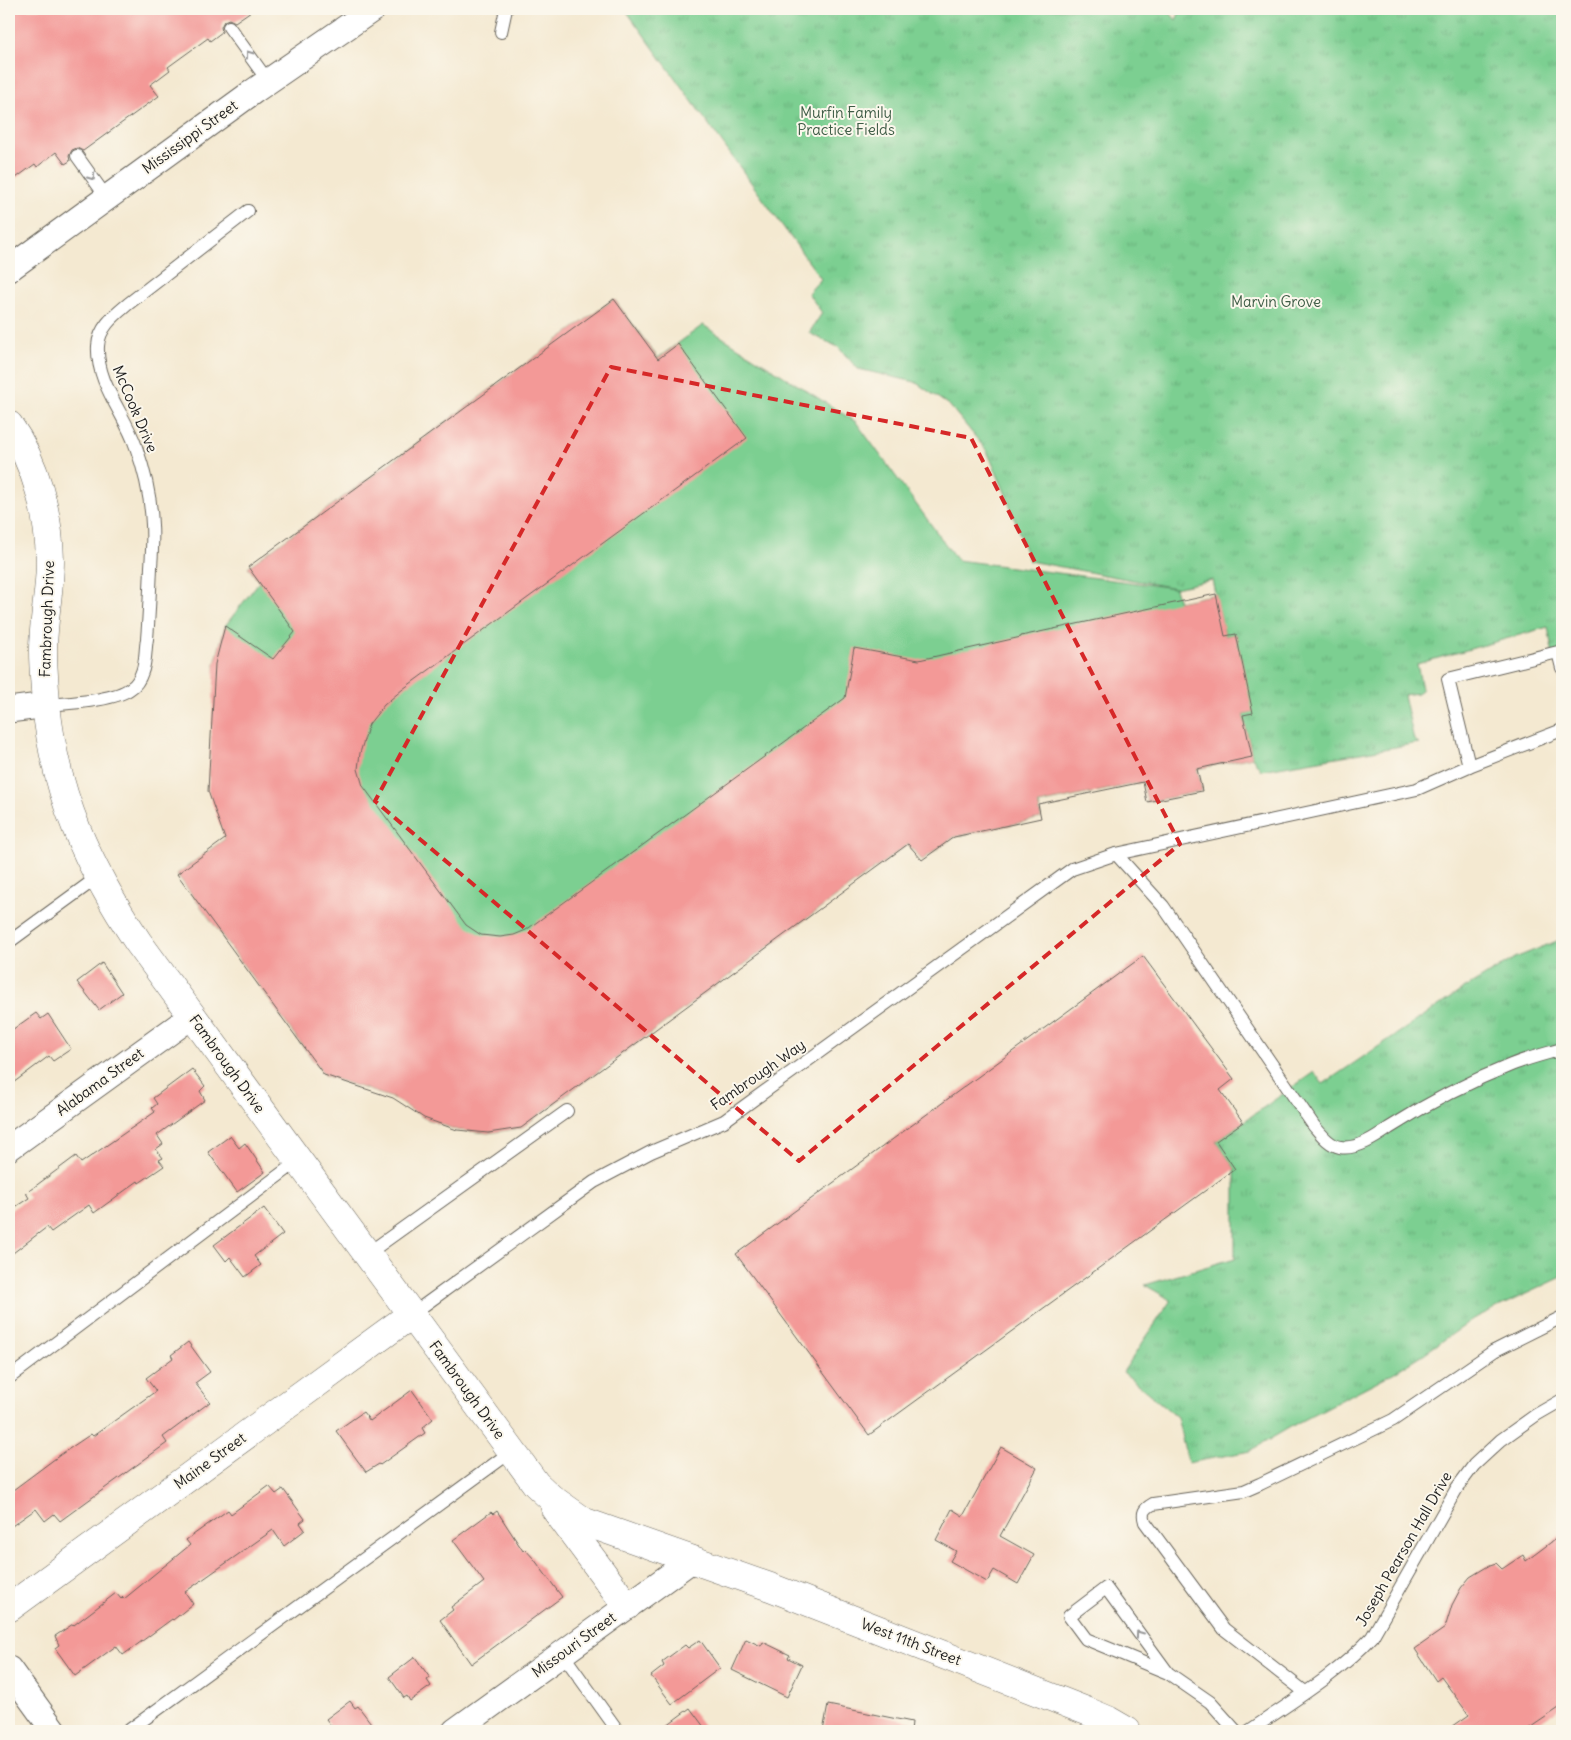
<svg xmlns="http://www.w3.org/2000/svg" width="1571" height="1740" font-family="Delius,sans-serif">
	<defs>
		<pattern id="park-tufts" width="24" height="20" patternUnits="userSpaceOnUse" patternTransform="scale(1.25)"><rect width="24" height="20" fill="#7bcf91"/><path d="M3 7l-1-3M5 7V3M7 7l1-3M15 17l-1-3M17 17v-4M19 17l1-3" fill="none" stroke="#6ab17c"/></pattern>
	</defs>
	<rect width="100%" height="100%" fill="#fbf7ec"/>
	<filter id="ink" filterUnits="userSpaceOnUse"><feTurbulence type="fractalNoise" baseFrequency=".02" numOctaves="2"/><feDisplacementMap in="SourceGraphic" scale="10" xChannelSelector="R" yChannelSelector="G"/><feConvolveMatrix kernelMatrix="1 2 1 2 8 2 1 2 1" color-interpolation-filters="sRGB"/></filter>
	<filter id="wash" filterUnits="userSpaceOnUse"><feTurbulence type="fractalNoise" baseFrequency=".0096" numOctaves="4" result="noise"/><feDisplacementMap in="SourceGraphic" scale="20" xChannelSelector="R" yChannelSelector="G"/><feGaussianBlur stdDeviation="1.12" result="paint"/><feColorMatrix in="noise" values="0 0 0 0 0 0 0 0 0 0 0 0 0 0 0 0 0 1.4 0 .05"/><feComposite in="paint" operator="in"/></filter>
	<g filter="url(#wash)">
		<rect width="100%" height="100%" fill="#f4e9d1"/>
		<polygon fill="#7bcf91" stroke="#4c7656" points="614,299 658,358 703,325 856,422 957,560 1175,588 1179,602 1216,594 1225,636 1236,634 1253,713 1244,715 1252,757 1197,769 1202,791 1147,802 1143,782 1039,804 1041,818 954,837 922,860 908,844 521,1128 488,1133 457,1130 424,1118 393,1098 324,1075 177,874 225,839 215,664 225,626 259,582 248,567"/>
		<g fill="url(#park-tufts)" stroke="#4c7656">
			<polygon points="625,9 1167,9 1176,20 1181,9 1562,9 1562,654 1553,655 1548,627 1417,664 1422,689 1417,693 1404,695 1414,740 1419,743 1261,770 1252,757 1243,715 1252,713 1236,634 1225,636 1212,580 1175,588 1029,561 1005,492 987,451 950,406 915,382 858,369 838,347 809,333 822,313 808,293 821,279"/>
			<polygon points="1562,939 1562,1277 1477,1317 1422,1355 1393,1373 1299,1422 1250,1451 1188,1463 1177,1417 1123,1372 1171,1300 1145,1285 1235,1258 1235,1169 1216,1141 1314,1072 1323,1084 1462,990 1515,958"/>
		</g>
		<g id="blocks">
			<g fill="#f39997">
				<polygon points="9,9 254,9 235,22 229,19 224,21 221,27 222,32 210,41 208,38 168,67 170,70 150,85 159,96 83,151 77,148 72,150 69,156 70,161 65,164 56,152 37,167 35,164 9,183"/>
				<polygon points="614,299 658,359 678,344 747,438 403,689 384,705 369,724 360,753 358,769 363,786 466,925 481,935 500,937 514,935 526,930 845,698 854,648 919,660 1021,637 1021,636 1216,594 1225,636 1236,634 1253,713 1243,715 1252,757 1197,769 1202,791 1147,802 1143,782 1038,804 1041,818 954,837 922,860 908,844 521,1128 488,1133 457,1130 424,1118 393,1098 324,1075 177,874 225,839 208,791 215,664 225,626 273,659 295,632 248,567"/>
				<polygon points="1143,956 1234,1079 1220,1090 1243,1122 1216,1141 1235,1169 869,1435 736,1254"/>
				<polygon points="102,963 122,993 99,1010 77,982"/>
				<polygon points="36,1013 41,1019 48,1014 71,1049 53,1061 49,1056 9,1086 9,1032"/>
				<polygon points="192,1069 205,1086 200,1091 205,1100 157,1135 163,1144 156,1149 163,1158 159,1160 164,1166 139,1183 138,1181 94,1213 89,1205 51,1232 47,1227 9,1256 9,1211 29,1198 26,1193 76,1156 81,1163 155,1112 152,1108 157,1104 153,1098"/>
				<polygon points="230,1136 239,1148 245,1143 265,1172 237,1192 208,1152"/>
				<polygon points="264,1208 283,1234 254,1256 261,1265 245,1277 230,1257 226,1261 214,1245"/>
				<polygon points="188,1342 210,1372 195,1383 210,1402 163,1437 167,1443 60,1521 54,1514 45,1521 36,1509 9,1528 9,1493 60,1455 91,1434 93,1436 156,1391 146,1378 173,1358 171,1355"/>
				<polygon points="412,1390 433,1419 422,1428 425,1433 380,1465 379,1464 366,1472 336,1431 363,1412 370,1421"/>
				<polygon points="1001,1447 1037,1468 1000,1536 1034,1555 1018,1584 994,1570 987,1582 950,1561 956,1551 936,1540 952,1509 963,1516"/>
				<polygon points="269,1486 276,1494 283,1489 305,1519 300,1523 305,1530 284,1546 273,1530 185,1592 193,1604 173,1620 172,1619 123,1655 116,1646 75,1676 55,1648 59,1645 55,1636 73,1624 74,1625 116,1593 121,1599 123,1597 124,1599 190,1545 186,1540 228,1510 231,1514"/>
				<polygon points="497,1511 523,1551 525,1549 534,1559 562,1597 471,1664 440,1620 453,1610 451,1607 484,1582 453,1540 491,1512 493,1514"/>
				<polygon points="1562,1534 1562,1706 1525,1731 1446,1731 1469,1715 1441,1677 1436,1681 1415,1649 1445,1628 1452,1605 1461,1588 1470,1577 1490,1565 1496,1563 1502,1569 1523,1555 1526,1561"/>
				<polygon points="746,1639 761,1646 763,1642 790,1655 788,1658 802,1665 787,1697 732,1670"/>
				<polygon points="700,1640 720,1668 672,1704 651,1676 664,1666 662,1662 685,1645 688,1648"/>
				<polygon points="415,1657 430,1678 427,1680 431,1686 410,1701 407,1696 404,1698 389,1677"/>
				<polygon points="350,1701 355,1708 358,1706 377,1731 335,1731 326,1719"/>
				<polygon points="828,1705 912,1722 911,1731 823,1731"/>
				<polygon points="690,1708 707,1731 659,1731"/>
			</g>
		</g>
	</g>
	<g filter="url(#ink)">
		<use href="#blocks" fill-opacity="0" stroke="#68645b" stroke-width="1"/>
		<g fill="none" stroke-linecap="round" stroke-linejoin="round">
			<g stroke="#68645b" stroke-width="14">
				<g id="service">
					<polyline points="229,27 268,81"/>
					<polyline points="501,32 506,9"/>
					<polyline points="77,156 107,198"/>
					<path d="M 47,705 C 68,703 115,701 131,688 C 136,685 140,678 142,672 C 146,662 145,650 147,639 C 149,615 150,591 151,567 C 152,553 153,539 152,525 C 151,499 145,472 136,447 C 125,414 96,383 98,346 C 99,327 115,315 128,304 L 248,211"/>
					<polyline points="1469,766 1448,679 1558,652 1562,668"/>
					<path d="M 1116,854 L 1163,906 L 1314,1126 C 1321,1134 1329,1145 1340,1147 C 1357,1150 1376,1137 1389,1128 C 1428,1103 1468,1082 1511,1065 C 1528,1058 1545,1054 1562,1049"/>
					<polyline points="9,942 98,877"/>
					<polyline points="367,1254 567,1111"/>
					<polyline points="412,1314 594,1182 651,1152 724,1121 1072,869 1116,854 1417,789 1469,766 1562,730"/>
					<polyline points="9,1378 298,1161"/>
					<polyline points="562,1653 618,1731"/>
					<polyline points="1168,1673 1106,1588 1069,1616 1086,1639 1168,1673 1210,1702 1236,1731"/>
					<path d="M 1305,1692 L 1224,1629 L 1145,1522 C 1142,1513 1144,1509 1153,1504 L 1244,1491 L 1260,1484 L 1393,1420 L 1494,1351 L 1562,1317"/>
					<polyline points="128,1731 512,1451"/>
					<path d="M 1249,1731 C 1291,1702 1337,1675 1372,1637 L 1457,1488 L 1474,1465 L 1501,1440 L 1536,1415 L 1562,1400"/>
				</g>
			</g>
			<g stroke="#68645b" stroke-width="27">
				<g id="minor">
					<polyline points="9,269 254,91 373,9"/>
					<polyline points="9,710 47,705"/>
					<polyline points="9,1148 192,1016"/>
					<polyline points="9,1669 54,1731"/>
					<polyline points="455,1731 693,1559"/>
				</g>
			</g>
			<g stroke="#68645b" stroke-width="29">
				<g id="tertiary">
					<path d="M 9,425 C 36,463 49,514 50,561 C 50,591 43,621 43,651 C 43,669 45,687 46,704 C 55,795 88,867 138,942 L 536,1484 L 551,1498 L 585,1522 L 770,1587 L 1089,1712 L 1108,1720 L 1127,1731"/>
					<polyline points="555,1509 627,1606"/>
					<polyline points="9,1608 412,1314"/>
				</g>
			</g>
			<use href="#service" stroke="#fff" stroke-width="12"/>
			<use href="#minor" stroke="#fff" stroke-width="25"/>
			<use href="#tertiary" stroke="#fff" stroke-width="28"/>
		</g>
		<defs><path id="oneway-chevron" d="M-2-3.5L2.5 0L-2 3.5" fill="none" stroke-width="1.6" stroke-linecap="round" stroke-linejoin="round" transform="scale(1.25)"/></defs>
		<g stroke="#999">
			<use href="#oneway-chevron" transform="translate(249 54) rotate(-126)"/>
			<use href="#oneway-chevron" transform="translate(92 177) rotate(54)"/>
			<use href="#oneway-chevron" transform="translate(1139 1634) rotate(-126)"/>
		</g>
	</g>
	<path fill="none" stroke="#d62828" stroke-width="4" stroke-dasharray="10 6" stroke-linejoin="round" d="M 611,367 L 971,438 L 1180,844 L 799,1161 L 375,801 Z"/>
	<g text-anchor="middle" stroke-width="4" stroke-linejoin="round" paint-order="stroke">
		<g font-size="15" fill="#3d5b45" stroke="#fbf7ec">
			<text x="846" y="118">Murfin Family<tspan x="846" dy="17">Practice Fields</tspan></text>
			<text x="1276" y="307">Marvin Grove</text>
		</g>
		<g font-size="15" fill="#1c1c1c" stroke="#fbf7ec">
			<text transform="translate(190 137) rotate(-36)" y="5">Mississippi Street</text>
			<text transform="translate(135 409) rotate(67)" y="5">McCook Drive</text>
			<text transform="translate(47 619) rotate(-88)" y="5">Fambrough Drive</text>
			<text transform="translate(227 1064) rotate(54)" y="5">Fambrough Drive</text>
			<text transform="translate(758 1075) rotate(-35)" y="5">Fambrough Way</text>
			<text transform="translate(100 1082) rotate(-36)" y="5">Alabama Street</text>
			<text transform="translate(467 1390) rotate(54)" y="5">Fambrough Drive</text>
			<text transform="translate(210 1461) rotate(-36)" y="5">Maine Street</text>
			<text transform="translate(1404 1549) rotate(-60)" y="5">Joseph Pearson Hall Drive</text>
			<text transform="translate(911 1642) rotate(21)" y="5">West 11th Street</text>
			<text transform="translate(574 1645) rotate(-36)" y="5">Missouri Street</text>
		</g>
	</g>
	<rect width="1571" height="1740" fill="none" stroke="#fbf7ec" stroke-width="30"/>
</svg>
